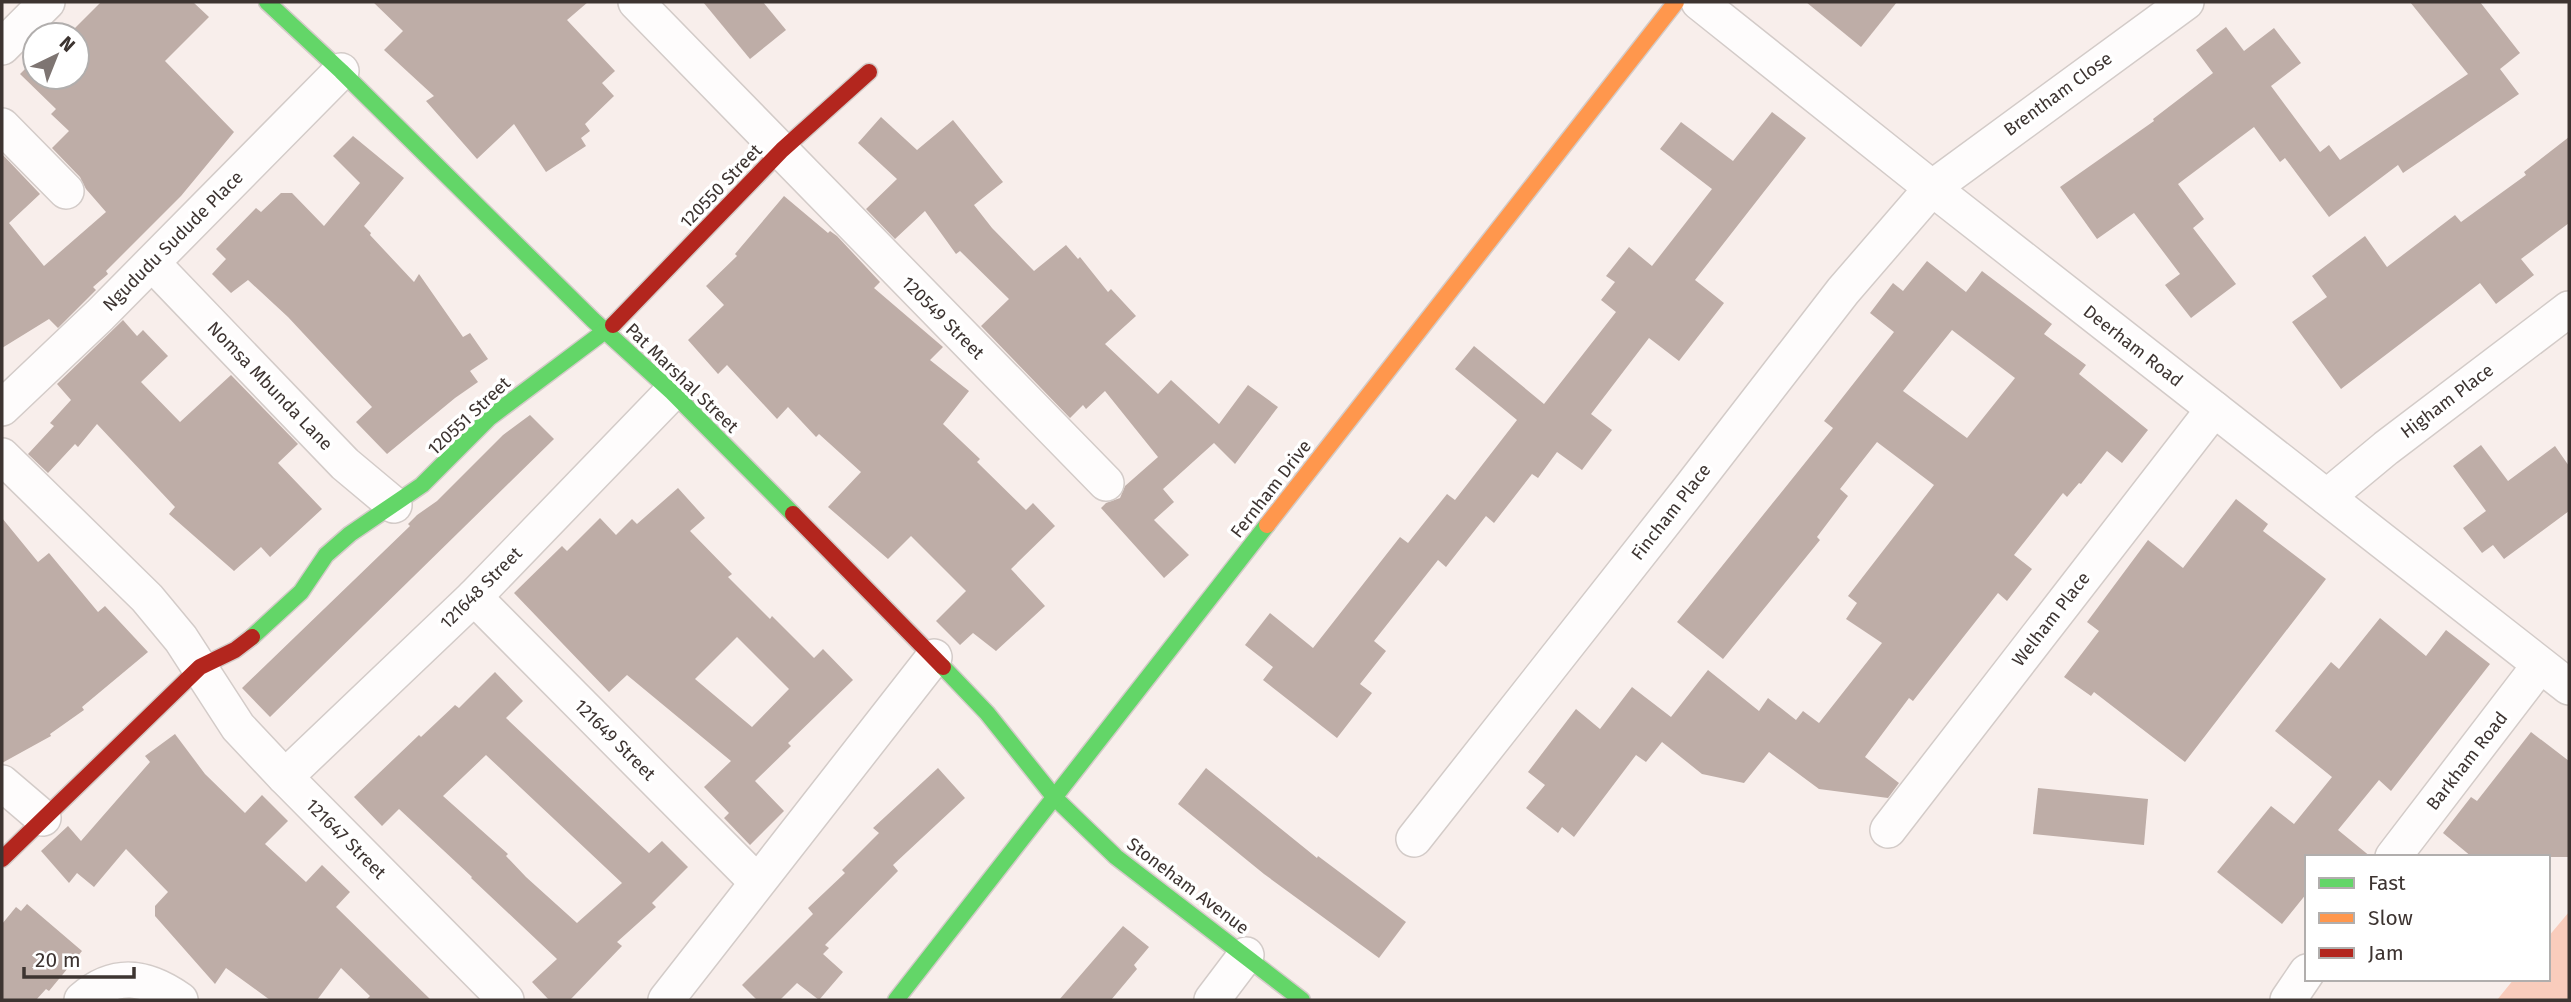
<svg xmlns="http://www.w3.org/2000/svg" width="2571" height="1002" font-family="'Fira Sans',sans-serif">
	<rect width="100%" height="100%" fill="#f8eeeb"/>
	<polygon fill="#f9ccbc" points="2569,912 2569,1000 2497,1000 2514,979 2548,979 2548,937"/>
	<g fill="#beada7" fill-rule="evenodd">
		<polygon points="101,2 193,2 209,17 165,61 234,132 181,196 106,271 108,274 93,287 96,290 58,328 49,319 2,348 2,154 40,194 9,223 44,266 106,212 86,189 80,177 52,148 69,131 51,114 56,109 20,74 35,59 35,77 77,77 77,35 68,35"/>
		<polygon points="373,2 588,2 567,20 615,71 602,83 614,96 585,124 590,131 581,138 586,146 546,172 514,124 477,159 426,101 434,96 384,50 403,31"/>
		<polygon points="703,2 763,2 786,30 750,59"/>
		<polygon points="1806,2 1897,2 1861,47"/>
		<polygon points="2410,2 2480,2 2520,53 2500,69 2519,94 2403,173 2398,165 2329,217 2285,158 2280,162 2254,127 2178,184 2204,219 2193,228 2236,284 2191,318 2165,285 2180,274 2134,213 2097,239 2060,187 2154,121 2153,119 2213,73 2196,50 2226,27 2244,51 2274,28 2301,63 2271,86 2320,152 2329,145 2340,160 2468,74"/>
		<polygon points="1772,112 1806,138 1695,280 1724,303 1679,361 1649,338 1591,414 1612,430 1582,470 1557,452 1538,478 1532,474 1494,523 1486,516 1446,567 1438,560 1374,641 1386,651 1360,684 1372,693 1337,738 1263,680 1273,667 1245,645 1270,613 1313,648 1400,537 1408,543 1447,494 1455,500 1517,420 1455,369 1474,346 1544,404 1616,312 1601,300 1615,282 1606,276 1629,247 1652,266 1712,189 1660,149 1681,122 1733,161"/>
		<polygon points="881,117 917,150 953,120 1003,182 974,205 992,228 1034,271 1066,245 1078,259 1080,257 1108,292 1111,289 1136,316 1105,344 1158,394 1171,380 1219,424 1248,385 1278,407 1235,464 1214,443 1163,489 1174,502 1154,520 1189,555 1164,578 1101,508 1106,503 1120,498 1125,486 1158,457 1105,391 1086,409 1083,405 1070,418 981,326 1009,299 960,251 956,254 925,211 895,239 866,209 897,179 858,143"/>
		<polygon points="353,136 404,178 364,226 371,233 370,235 414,282 419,274 463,337 470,333 488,359 470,371 478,382 455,398 387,454 356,422 372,407 288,317 248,280 231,293 212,274 226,259 216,249 256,208 261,212 281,193 292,193 324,226 360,183 333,156"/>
		<polygon points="2569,137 2569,223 2521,259 2534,275 2496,304 2480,283 2341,389 2292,322 2327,297 2312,276 2365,236 2387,267 2455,215 2461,222 2526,175 2524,172"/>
		<polygon points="784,196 828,233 830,231 837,236 880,282 874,288 943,347 930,360 969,391 943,424 980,459 977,462 1026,510 1033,503 1055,526 1011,569 1045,606 996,651 973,633 960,645 936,621 966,591 911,536 888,559 828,507 861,472 819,434 816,437 788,407 777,419 727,365 718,374 688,340 724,305 706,286 737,256 735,254"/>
		<path d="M 1927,261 L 1966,292 L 1982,271 L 2052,324 L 2044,334 L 2086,365 L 2079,374 L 2148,430 L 2122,463 L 2107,451 L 2081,484 L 2079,483 L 2067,497 L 2063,493 L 2014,555 L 2032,569 L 2007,601 L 1998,593 L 1913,701 L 1909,698 L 1865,757 L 1899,783 L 1888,798 L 1819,789 L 1769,752 L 1744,783 L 1702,774 L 1662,742 L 1646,762 L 1636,755 L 1574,837 L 1562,827 L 1558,833 L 1526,808 L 1545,785 L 1528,772 L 1576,709 L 1600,729 L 1632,687 L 1671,717 L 1708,670 L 1759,711 L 1768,698 L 1796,720 L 1803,711 L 1819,723 L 1882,643 L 1846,619 L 1857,603 L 1848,596 L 1934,485 L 1877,442 L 1840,489 L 1848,496 L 1817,537 L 1820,540 L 1723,659 L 1677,622 L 1833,428 L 1824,421 L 1894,332 L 1870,313 L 1893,283 L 1903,291 ZM 1952,330 L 2015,378 L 1967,438 L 1903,391 Z"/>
		<polygon points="123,320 137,336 143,330 168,356 141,382 180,422 231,375 298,444 278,463 322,509 270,557 261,547 234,571 169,514 175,507 97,424 78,447 75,444 48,473 28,454 54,426 50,423 71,400 57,384"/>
		<polygon points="530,415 554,439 270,717 242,688 410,526 408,524 417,515 437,501 503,435"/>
		<polygon points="2481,445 2508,481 2555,446 2569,466 2569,511 2504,559 2493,545 2482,553 2463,528 2486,511 2453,466"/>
		<path d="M 678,488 L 705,518 L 690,531 L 732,574 L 728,577 L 770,619 L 772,616 L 814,658 L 823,649 L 853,680 L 788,743 L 791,746 L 755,781 L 784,811 L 750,845 L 724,818 L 729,813 L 704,787 L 731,761 L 627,675 L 609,692 L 514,593 L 562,546 L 567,551 L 600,518 L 616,535 L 632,519 L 637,524 ZM 737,637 L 789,689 L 752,727 L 695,679 Z"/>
		<polygon points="2236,499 2268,524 2263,531 2326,579 2185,762 2094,692 2091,696 2064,677 2099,631 2087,622 2148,540 2183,568"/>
		<polygon points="2,518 38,562 49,553 98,612 105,606 148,652 82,707 84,710 50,734 51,736 2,763"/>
		<polygon points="2380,618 2426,656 2446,630 2490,664 2391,791 2379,780 2338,830 2371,857 2307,857 2307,893 2282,924 2217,872 2271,806 2294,824 2332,777 2275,731 2331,662 2339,669"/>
		<path d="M 495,672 L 523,701 L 506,718 L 649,853 L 662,841 L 688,867 L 652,903 L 656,907 L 617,942 L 622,946 L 570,1000 L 549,1000 L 532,982 L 557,959 L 471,878 L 472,877 L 399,809 L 382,826 L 354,797 L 419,735 L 421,737 L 455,705 L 459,708 ZM 486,755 L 622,883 L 577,923 L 526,877 L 506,856 L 508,854 L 443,796 Z"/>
		<polygon points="2531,732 2569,761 2569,857 2472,857 2443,833 2471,797 2477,801"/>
		<polygon points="175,734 205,774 245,813 262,795 288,821 265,844 306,882 322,865 350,892 336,907 431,1000 366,1000 370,996 341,968 317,1000 270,1000 226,968 215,984 155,916 155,906 168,892 126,849 94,887 77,873 69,883 41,851 68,826 81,841 150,762 145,756"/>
		<polygon points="938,768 965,798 893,865 898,871 825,945 829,948 823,954 843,972 819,1000 797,983 780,1000 757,1000 742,985 813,914 808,908 845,873 842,870 879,833 873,828"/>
		<polygon points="1206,768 1317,858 1318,856 1406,922 1379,958 1264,874 1178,804"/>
		<polygon points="2038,788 2148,799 2144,845 2033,834"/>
		<polygon points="27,904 82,951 49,991 46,989 36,1000 2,1000 2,924 16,907 21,911"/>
		<polygon points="1123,926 1149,947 1134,965 1137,969 1111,1000 1059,1000"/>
	</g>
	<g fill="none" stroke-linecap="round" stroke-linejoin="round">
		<g stroke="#d3cbc8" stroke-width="38">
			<g id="street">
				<polyline points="636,2 1106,483"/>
				<polyline points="1699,2 1932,188 2569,687"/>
				<polyline points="2,47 47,2"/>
				<polyline points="2,126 66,191"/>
				<polyline points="152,263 345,464 394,505"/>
				<polyline points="2,408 100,315 341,71"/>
				<polyline points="2,456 147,598 181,639 238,727 285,777 506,1000"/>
				<polyline points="2327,497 2386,448 2569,309"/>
				<polyline points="474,597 757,882"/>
				<polyline points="285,777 474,597 672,392"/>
				<polyline points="2,783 43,818"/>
				<polyline points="1888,830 2214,409"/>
				<polyline points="1414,839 1689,490 1843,291 1932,188 2186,2"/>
				<polyline points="2393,857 2540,665"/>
				<path d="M 82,1000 C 115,971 146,976 180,1000"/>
				<polyline points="666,1000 934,657"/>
				<polyline points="1212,1000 1246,955"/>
				<polyline points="2288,1000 2307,972"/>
			</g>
		</g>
		<g stroke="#d3cbc8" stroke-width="19">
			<g id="fast">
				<polyline points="267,2 341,71 593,320 672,392 793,514"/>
				<polyline points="252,637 301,592 326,555 350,534 422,485 489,418 613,325"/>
				<polyline points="943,667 987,713 1055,798 1116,857 1302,1000"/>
				<polyline points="896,1000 1267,525"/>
			</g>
		</g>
		<g stroke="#d3cbc8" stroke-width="19">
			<polyline id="slow" points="1267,525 1676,2"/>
		</g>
		<g stroke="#d3cbc8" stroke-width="19">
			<g id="jam">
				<polyline points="613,325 782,150 869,72"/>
				<polyline points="793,514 943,667"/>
				<polyline points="2,859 200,667 235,650 252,637"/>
			</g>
		</g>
		<use href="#street" stroke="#fefcfc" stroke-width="35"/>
		<use href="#fast" stroke="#63d668" stroke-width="16"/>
		<use href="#slow" stroke="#ff974d" stroke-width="16"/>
		<use href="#jam" stroke="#b3261e" stroke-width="16"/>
	</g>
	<g text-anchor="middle" stroke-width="7" stroke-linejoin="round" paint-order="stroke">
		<g font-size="18" fill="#3d3431" stroke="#fff">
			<text transform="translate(2058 94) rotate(-36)" y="6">Brentham Close</text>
			<text transform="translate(721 186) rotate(-46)" y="6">120550 Street</text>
			<text transform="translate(173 241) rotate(-45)" y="6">Ngududu Sudude Place</text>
			<text transform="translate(943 318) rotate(45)" y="6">120549 Street</text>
			<text transform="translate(2133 346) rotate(38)" y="6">Deerham Road</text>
			<text transform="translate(682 378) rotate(44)" y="6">Pat Marshal Street</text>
			<text transform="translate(270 386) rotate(46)" y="6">Nomsa Mbunda Lane</text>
			<text transform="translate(2447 401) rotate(-37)" y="6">Higham Place</text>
			<text transform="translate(469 416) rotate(-43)" y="6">120551 Street</text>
			<text transform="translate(1271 489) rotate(-52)" y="6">Fernham Drive</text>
			<text transform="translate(1671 512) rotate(-52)" y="6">Fincham Place</text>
			<text transform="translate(481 588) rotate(-45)" y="6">121648 Street</text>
			<text transform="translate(2051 619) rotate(-52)" y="6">Welham Place</text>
			<text transform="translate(615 740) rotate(45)" y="6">121649 Street</text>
			<text transform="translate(2467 761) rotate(-52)" y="6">Barkham Road</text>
			<text transform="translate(346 839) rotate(45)" y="6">121647 Street</text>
			<text transform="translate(1188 886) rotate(37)" y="6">Stoneham Avenue</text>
		</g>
	</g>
	<rect width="2571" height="1002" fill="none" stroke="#3d3431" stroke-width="7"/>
	<rect x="2305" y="855" width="245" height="126" fill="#ffffff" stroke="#b1aead" stroke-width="2"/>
	<rect x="2319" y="878" width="35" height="10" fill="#63d668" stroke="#b1aead" stroke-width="2"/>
	<text x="2368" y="890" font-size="21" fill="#3d3431">Fast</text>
	<rect x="2319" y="913" width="35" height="10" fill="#ff974d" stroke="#b1aead" stroke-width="2"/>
	<text x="2368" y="925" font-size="21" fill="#3d3431">Slow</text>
	<rect x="2319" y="948" width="35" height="10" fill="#b3261e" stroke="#b1aead" stroke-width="2"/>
	<text x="2368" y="960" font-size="21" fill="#3d3431">Jam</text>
	<g transform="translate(56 56) rotate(43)"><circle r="33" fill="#ffffff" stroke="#b1aead" stroke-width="2"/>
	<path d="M0-5L12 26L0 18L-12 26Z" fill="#7e7572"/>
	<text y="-10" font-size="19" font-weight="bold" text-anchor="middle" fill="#3d3431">N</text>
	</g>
	<path d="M24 967v10h110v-10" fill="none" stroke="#3d3431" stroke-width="3.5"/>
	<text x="35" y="967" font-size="21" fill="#3d3431" stroke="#ffffff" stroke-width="5" paint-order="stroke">20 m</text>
</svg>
